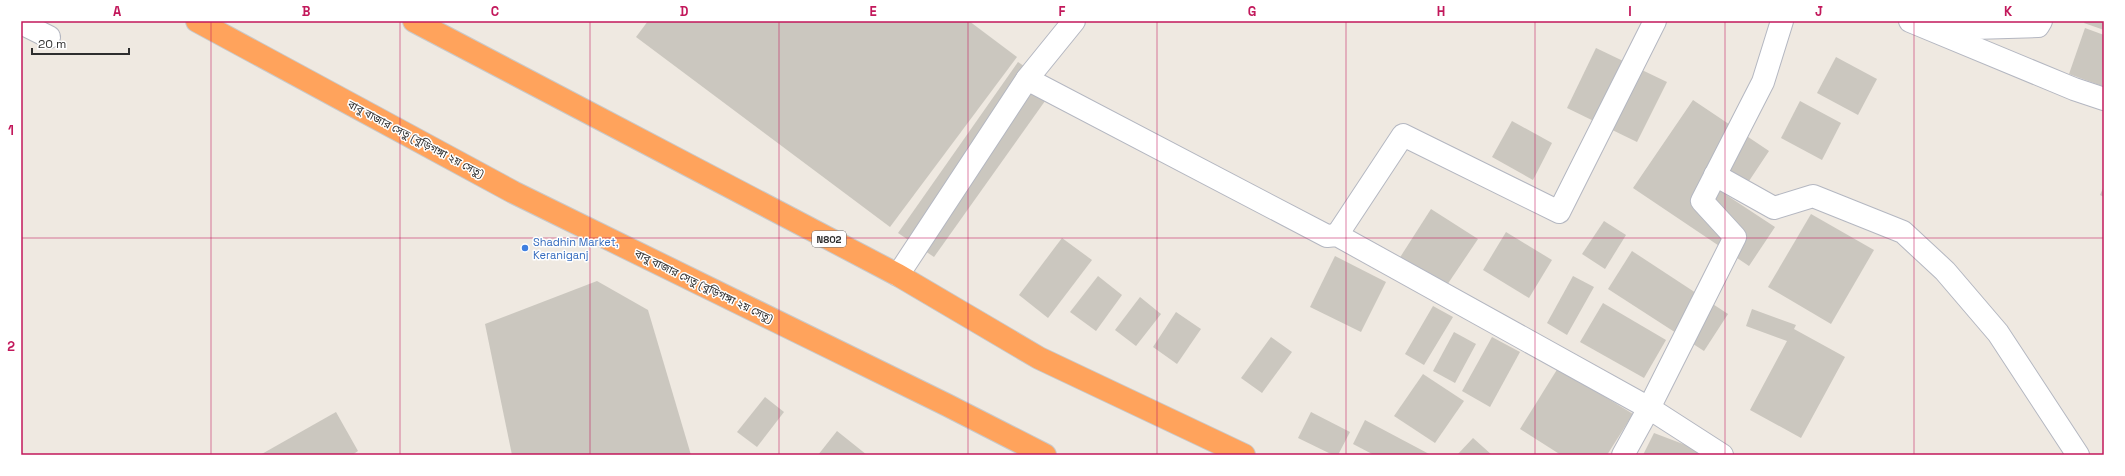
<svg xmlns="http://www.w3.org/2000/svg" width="2125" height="476" font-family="'Space Grotesk','Noto Sans Bengali',sans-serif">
	<rect width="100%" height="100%" fill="#efe9e1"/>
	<g fill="#cbc7bf">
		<polygon points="648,21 969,21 1017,57 890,227 636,37"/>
		<polygon points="2085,21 2104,21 2104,30 2084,23"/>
		<polygon points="2085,28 2104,35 2102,86 2069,74"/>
		<polygon points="1596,48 1667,82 1637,142 1567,108"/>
		<polygon points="1836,57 1877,79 1858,115 1817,93"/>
		<polygon points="1018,62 1055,87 934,257 898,233"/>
		<polygon points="1693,100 1769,151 1741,193 1705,181 1775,227 1749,266 1633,188"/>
		<polygon points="1800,101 1841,123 1822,160 1781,138"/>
		<polygon points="1512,121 1552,143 1533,180 1492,157"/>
		<polygon points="2104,186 2104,197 2100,195"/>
		<polygon points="1431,209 1478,239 1445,288 1399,259"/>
		<polygon points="1811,214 1874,250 1831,324 1768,287"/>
		<polygon points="1604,221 1626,235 1605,269 1582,254"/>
		<polygon points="1506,232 1552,260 1529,298 1483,270"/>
		<polygon points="1062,238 1092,260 1048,318 1019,295"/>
		<polygon points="1632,251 1728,314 1704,351 1608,289"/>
		<polygon points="1335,256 1386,282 1361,332 1310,307"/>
		<polygon points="1098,276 1122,295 1096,331 1070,312"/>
		<polygon points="1573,276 1594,287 1567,335 1547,323"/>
		<polygon points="597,281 648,310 691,455 512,455 485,324"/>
		<polygon points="1140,297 1161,314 1136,346 1115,330"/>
		<polygon points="1603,303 1666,340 1644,378 1580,342"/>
		<polygon points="1433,306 1453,317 1424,365 1405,354"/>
		<polygon points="1752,309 1796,325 1794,329 1845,357 1801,438 1750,410 1787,341 1746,326"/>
		<polygon points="1176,312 1201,329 1177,364 1153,347"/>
		<polygon points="1454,332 1476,344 1455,383 1433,371"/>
		<polygon points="1271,337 1292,352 1262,393 1241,378"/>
		<polygon points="1492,337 1520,352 1490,407 1462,391"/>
		<polygon points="1558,368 1633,414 1607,455 1561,455 1520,429"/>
		<polygon points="1423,374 1464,401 1435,443 1394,416"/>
		<polygon points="765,397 784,412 757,447 737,432"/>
		<polygon points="336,412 358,451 352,455 260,455"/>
		<polygon points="1311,412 1350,432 1338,455 1333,455 1298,438"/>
		<polygon points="1365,420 1431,455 1374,455 1353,444"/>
		<polygon points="837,431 867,455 818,455"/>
		<polygon points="1654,433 1712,455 1643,455"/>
		<polygon points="1473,438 1492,455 1457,455"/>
	</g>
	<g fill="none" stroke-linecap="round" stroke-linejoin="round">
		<g stroke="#b4b7c1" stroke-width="24">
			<g id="street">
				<polyline points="1910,21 2074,89 2104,99"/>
				<polyline points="21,23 49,37"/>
				<polyline points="1939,29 2038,26 2041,21"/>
				<polyline points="1027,79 1074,21"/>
				<polyline points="1715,175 1774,208 1813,196 1903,232 1945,271 1998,333 2078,455"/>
				<polyline points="1337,235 1403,135 1559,212 1655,21"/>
				<polyline points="898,275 1027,79 1327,236 1337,235 1649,408 1722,455"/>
				<polyline points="1623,455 1649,408 1735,237 1702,201 1763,82 1782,21"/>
			</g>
		</g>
		<g stroke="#c9c9c9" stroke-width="24">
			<g id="highway">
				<polyline points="197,21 513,192 947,405 1045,455"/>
				<polyline points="414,21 898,275 1039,358 1244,455"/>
			</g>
		</g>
		<use href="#street" stroke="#fff" stroke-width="22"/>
		<use href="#highway" stroke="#ffa35c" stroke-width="22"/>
	</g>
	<path fill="none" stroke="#c2185b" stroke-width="1" stroke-opacity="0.55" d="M 211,21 L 211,455M 400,21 L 400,455M 590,21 L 590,455M 779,21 L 779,455M 968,21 L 968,455M 1157,21 L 1157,455M 1346,21 L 1346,455M 1535,21 L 1535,455M 1725,21 L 1725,455M 1914,21 L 1914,455M 21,238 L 2104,238"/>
	<circle fill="#3f7fe0" stroke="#fff" stroke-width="1.5" cx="525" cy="248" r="4"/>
	<g text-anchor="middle" stroke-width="3" stroke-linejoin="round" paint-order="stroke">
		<rect fill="#fff" stroke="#6d6d6d" stroke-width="1" x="812" y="231" width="34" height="16" rx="3"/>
		<g font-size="10" font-weight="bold" fill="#2e2e2e">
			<text x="829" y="243">N802</text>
		</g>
		<g font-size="11" fill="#2e2e2e" stroke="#fff">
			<text transform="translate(416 139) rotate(28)" y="4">বাবু বাজার সেতু (বুড়িগঙ্গা ২য় সেতু)</text>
			<text transform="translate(704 286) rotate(26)" y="4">বাবু বাজার সেতু (বুড়িগঙ্গা ২য় সেতু)</text>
		</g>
		<g font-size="11" fill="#366cbe" stroke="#fff" text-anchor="start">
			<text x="533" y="246">Shadhin Market,<tspan x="533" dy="13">Keraniganj</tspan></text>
		</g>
	</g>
	<rect width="2125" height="476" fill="none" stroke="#ffffff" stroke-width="44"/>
	<path d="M32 48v6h97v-6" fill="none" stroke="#2e2e2e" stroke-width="2"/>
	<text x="38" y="48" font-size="12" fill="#2e2e2e" stroke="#ffffff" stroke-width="3" paint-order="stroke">20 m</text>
	<rect x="22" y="22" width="2081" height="432" fill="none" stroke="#c2185b" stroke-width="1.5"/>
	<g font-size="13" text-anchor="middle" font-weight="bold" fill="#c2185b">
		<text x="117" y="16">A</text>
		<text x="306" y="16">B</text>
		<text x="495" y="16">C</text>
		<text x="684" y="16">D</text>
		<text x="873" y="16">E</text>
		<text x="1062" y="16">F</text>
		<text x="1252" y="16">G</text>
		<text x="1441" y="16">H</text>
		<text x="1630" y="16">I</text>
		<text x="1819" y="16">J</text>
		<text x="2008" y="16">K</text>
		<text x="11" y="135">1</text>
		<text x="11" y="351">2</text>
	</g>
</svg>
